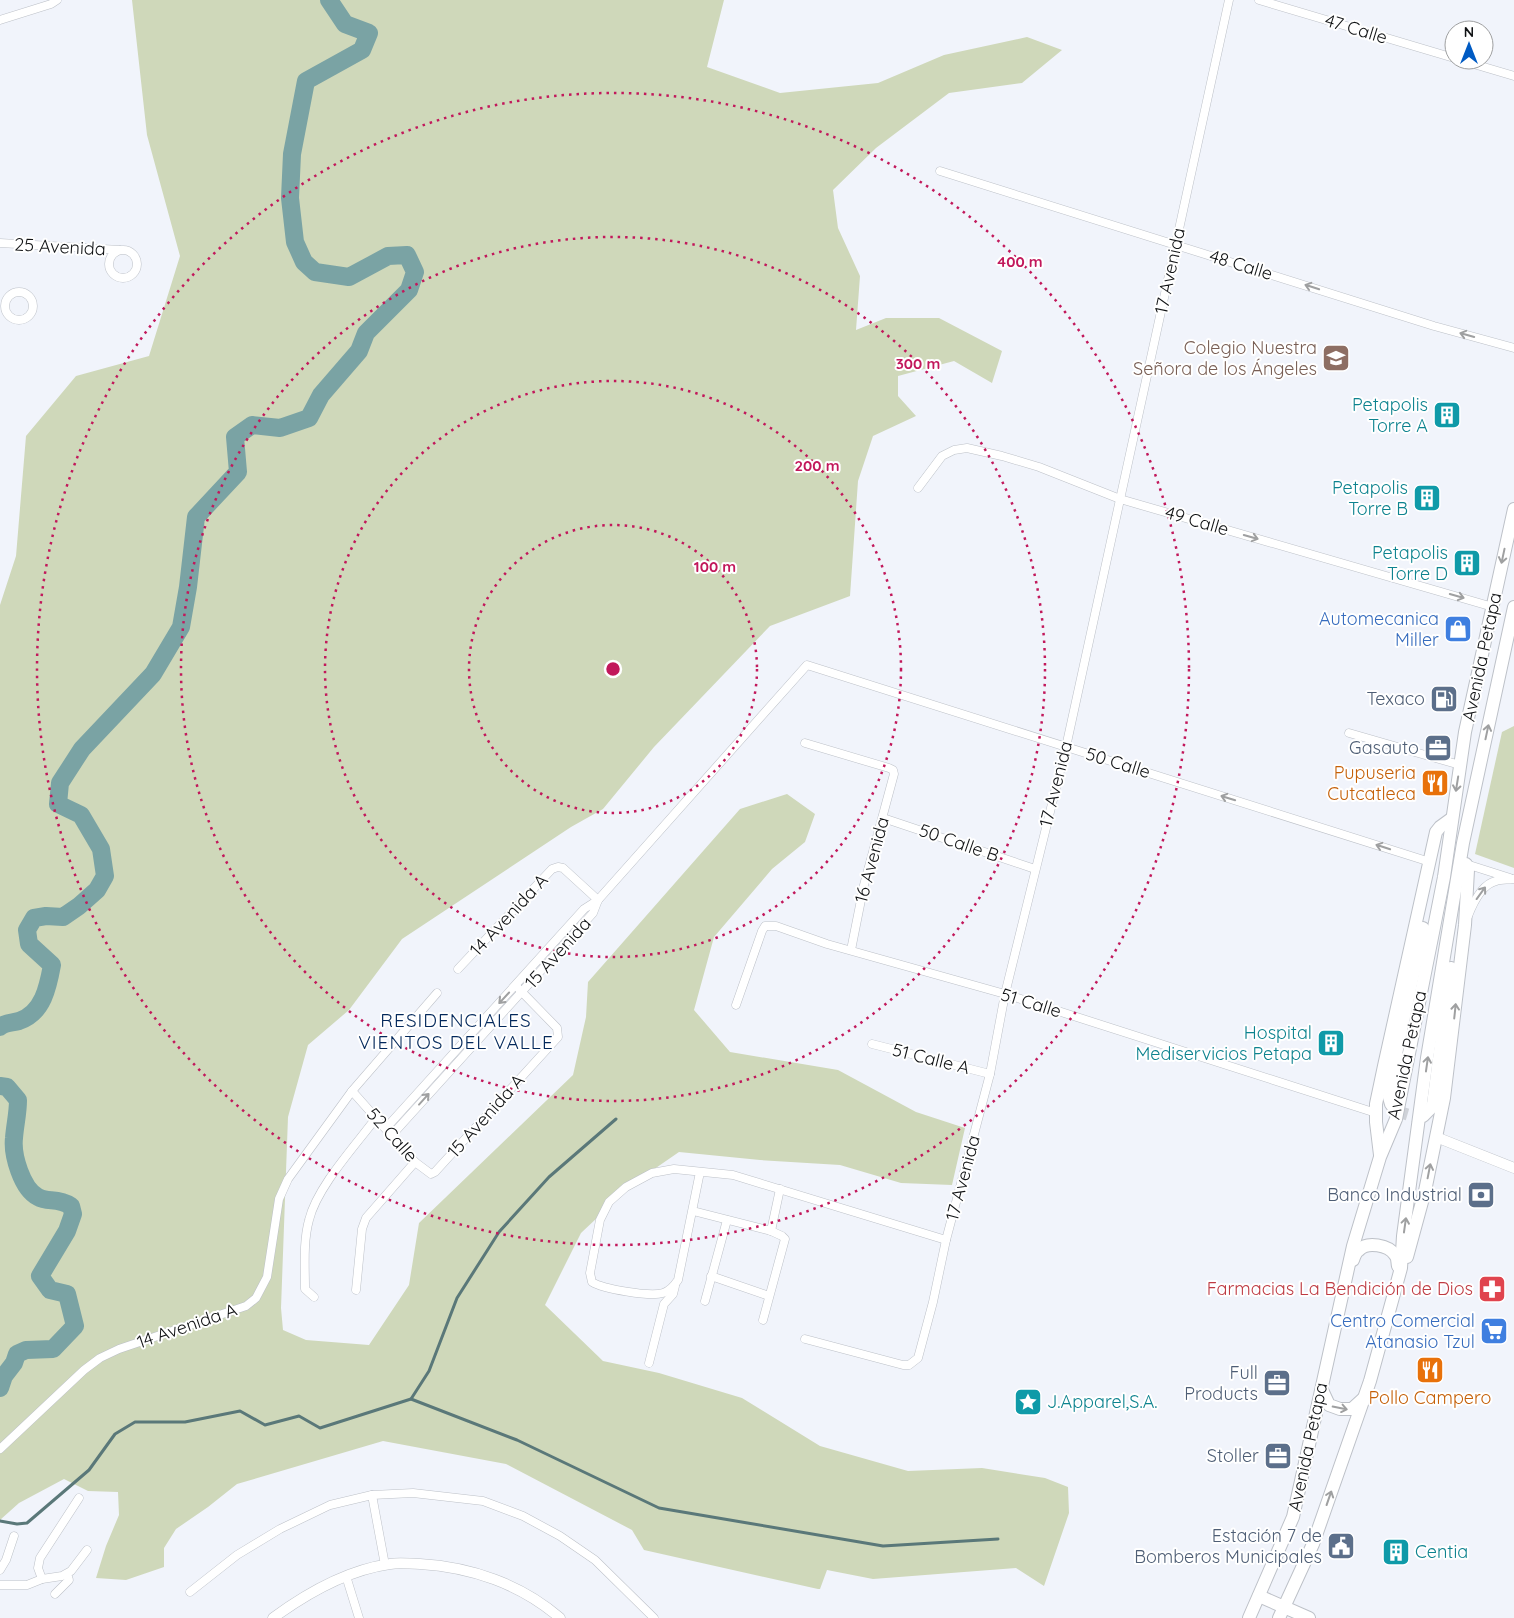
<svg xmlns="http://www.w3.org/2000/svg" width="1514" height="1618" font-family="Quicksand,sans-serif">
	<rect width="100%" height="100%" fill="#f1f4fb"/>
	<g fill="#cfd8ba">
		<polygon points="132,0 724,0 707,67 780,93 878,83 944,55 1027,37 1062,50 1022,83 949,93 876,148 833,190 838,228 860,276 856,330 886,318 939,318 1002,351 992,383 954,361 898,376 898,396 916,416 873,436 858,481 850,596 770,626 654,747 603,809 571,827 402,939 349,1010 308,1045 288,1117 281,1308 283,1330 306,1340 369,1345 409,1285 419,1223 573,1075 586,1017 588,982 740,809 787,794 815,814 805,842 772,869 714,937 694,1010 730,1052 838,1070 916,1112 965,1128 952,1185 901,1183 840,1165 760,1160 679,1152 634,1183 581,1233 545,1305 603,1361 659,1373 742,1398 820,1446 908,1471 982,1468 1045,1478 1068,1487 1069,1513 1044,1586 1016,1568 873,1579 827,1570 820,1589 818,1589 644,1550 632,1530 506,1464 383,1441 237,1484 208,1507 176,1529 164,1548 164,1567 126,1580 96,1578 106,1546 119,1515 118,1492 88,1491 64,1479 19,1503 0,1520 0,605 16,556 26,436 76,376 149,356 180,256 147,135"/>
		<polygon points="1514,726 1514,868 1475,854 1502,732"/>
	</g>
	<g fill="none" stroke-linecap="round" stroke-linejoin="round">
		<g stroke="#5a7879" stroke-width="3">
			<polyline points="411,1399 429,1371 457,1298 499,1232 549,1177 616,1119"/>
			<polyline points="0,1521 17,1524 27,1523 89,1470 115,1434 135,1422 185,1422 240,1411 265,1425 299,1416 320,1428 411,1399 517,1440 659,1508 883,1546 998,1539"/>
		</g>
		<g stroke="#7aa3a4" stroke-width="18">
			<path d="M 0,1027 C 5,1022 12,1023 19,1021 C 43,1013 48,987 52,965 L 29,944 L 27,930 L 34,918 L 46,916 L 63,917 L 79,906 L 97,890 L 105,876 L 101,849 L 81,815 L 58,804 L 60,783 L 82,749 L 153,674 L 181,627 L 188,587 L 196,517 L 238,472 L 235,437 L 252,425 L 280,428 L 309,418 L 321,395 L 359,351 L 366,333 L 409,290 L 415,272 L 407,255 L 388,256 L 349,277 L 315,272 L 304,262 L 295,242 L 290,198 L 292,154 L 306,81 L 362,50 L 369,33 L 345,24 L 329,0"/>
			<path d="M 0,1086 L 7,1087 L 18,1100 C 18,1113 15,1125 14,1138 C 12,1155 22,1189 38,1197 C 48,1203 57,1197 71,1206 L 73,1214 L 67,1231 L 40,1276 L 50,1290 L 67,1294 L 75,1326 L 53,1349 L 26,1350 L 17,1354 L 14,1363 L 4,1376 L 0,1388"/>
		</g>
		<polyline stroke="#cfd2d8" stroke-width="12" stroke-dasharray="12 6" stroke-linecap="butt" points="1396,1111 1416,1117 1423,1116"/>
		<g stroke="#bdc1c8" stroke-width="9">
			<g id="minor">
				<polyline points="1259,0 1454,58"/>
				<polyline points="0,20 51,4 57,0"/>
				<polyline points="1460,60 1514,76"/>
				<polyline points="940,171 1434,326 1514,348"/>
				<polyline points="0,243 120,250"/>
				<circle cx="123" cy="264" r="14"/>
				<circle cx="19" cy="306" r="14"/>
				<polyline points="918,488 942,456 954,450 967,448 1002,456 1039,467 1120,499 1493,607"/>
				<polyline points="1349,733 1460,765"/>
				<polyline points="805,743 889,768 893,770 894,774 864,885 851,950"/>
				<polyline points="883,818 1035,869"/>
				<polyline points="1466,864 1510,878"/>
				<path d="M 1468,916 C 1473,903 1482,884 1496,881 C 1501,879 1508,880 1513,879"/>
				<polyline points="458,969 552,869 558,867 563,868 598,900"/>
				<polyline points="736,1005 762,931 765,926 776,926 827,944 1005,994 1376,1113"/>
				<polyline points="872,1044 990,1074"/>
				<polyline points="352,1091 415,1162 431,1174 435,1172 558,1037 557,1028 516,986"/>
				<polyline points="386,1128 584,909 598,900 807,665 1430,862"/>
				<polyline points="391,1136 593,913 598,900"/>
				<path d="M 700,1172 L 678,1280 C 674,1286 670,1291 663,1293 C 650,1297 603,1289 592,1282 L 590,1273 L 600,1220 L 609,1202 L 626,1187 L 652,1173 L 674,1169 L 733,1175 L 946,1240"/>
				<polyline points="693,1211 771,1231 782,1236 785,1239 763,1320"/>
				<polyline points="771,1231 780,1189"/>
				<polyline points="711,1276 769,1296"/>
				<polyline points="356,1290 362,1229 366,1218 415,1162"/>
				<path d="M 314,1297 L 305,1289 C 305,1266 303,1242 309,1220 C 317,1187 355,1146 376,1118"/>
				<polyline points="705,1301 727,1220"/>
				<polyline points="805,1339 903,1365 909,1365 918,1358 933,1302 946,1240 990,1074 1005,994 1066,747 1229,0"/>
				<polyline points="649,1363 664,1304 673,1294 675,1286"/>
				<polyline points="0,1449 84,1370 100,1358 119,1349 246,1306 256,1298 267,1277 279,1199 288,1179 352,1091 437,993"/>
				<polyline points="372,1495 385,1565"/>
				<polyline points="0,1570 6,1560 14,1536"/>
				<polyline points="346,1576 359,1618"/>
				<polyline points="42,1579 38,1568 40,1558 79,1498"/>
				<polyline points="0,1585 27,1585 42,1579 62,1576 71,1571 87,1550"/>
				<polyline points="190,1592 237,1555 280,1529 330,1505 372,1495 413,1493 483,1501 523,1516 560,1536 595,1560 654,1618"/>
				<polyline points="55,1594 69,1580 67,1574"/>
			</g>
		</g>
		<g stroke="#bdc1c8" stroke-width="11">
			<g id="tertiary">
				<polyline points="1436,1137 1514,1168"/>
				<path d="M 273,1618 C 307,1593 347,1570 390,1564 C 400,1562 410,1564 420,1564 C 471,1567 521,1584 560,1618"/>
			</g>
		</g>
		<g stroke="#bdc1c8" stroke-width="14">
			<g id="primary">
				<polyline points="1396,1111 1391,1104 1389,1097 1397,1049 1423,928"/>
				<polyline points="1423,1116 1431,1108 1433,1104 1451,968"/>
				<polyline points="1380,1155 1376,1122 1376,1104 1384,1066 1436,832 1440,827 1451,819"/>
				<polyline points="1407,1257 1425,1191 1444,1098 1465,925 1468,870 1466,864"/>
				<path d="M 1353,1260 C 1354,1257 1356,1252 1359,1250 C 1367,1241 1389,1245 1395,1255 C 1398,1258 1397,1262 1398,1266"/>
				<polyline points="1322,1390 1329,1405 1340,1409 1352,1409 1363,1399"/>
				<polyline points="1259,1596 1309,1618"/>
				<polyline points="1249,1618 1293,1517 1353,1246 1380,1157 1396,1119 1444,877 1465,732 1514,509"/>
				<polyline points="1279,1618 1313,1544 1370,1381 1401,1268 1403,1236 1427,1058 1463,843 1514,607"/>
			</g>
		</g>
		<use href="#minor" stroke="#fff" stroke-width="8"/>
		<use href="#tertiary" stroke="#fff" stroke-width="10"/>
		<use href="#primary" stroke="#fff" stroke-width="12"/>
	</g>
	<defs><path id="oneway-shaft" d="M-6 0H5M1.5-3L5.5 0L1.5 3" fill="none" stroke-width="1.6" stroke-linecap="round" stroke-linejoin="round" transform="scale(1.25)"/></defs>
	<g stroke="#9fa0a1">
		<use href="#oneway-shaft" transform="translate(1312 287) rotate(-162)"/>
		<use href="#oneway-shaft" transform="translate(1467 335) rotate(-164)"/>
		<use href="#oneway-shaft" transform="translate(1251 537) rotate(16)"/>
		<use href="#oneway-shaft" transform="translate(1503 556) rotate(102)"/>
		<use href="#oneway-shaft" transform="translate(1457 596) rotate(16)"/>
		<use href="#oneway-shaft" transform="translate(1487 732) rotate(-78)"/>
		<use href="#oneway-shaft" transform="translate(1457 784) rotate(99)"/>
		<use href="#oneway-shaft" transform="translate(1228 798) rotate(-163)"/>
		<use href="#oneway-shaft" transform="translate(1383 847) rotate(-162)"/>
		<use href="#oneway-shaft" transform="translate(1481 893) rotate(-54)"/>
		<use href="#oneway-shaft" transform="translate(504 998) rotate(133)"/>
		<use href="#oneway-shaft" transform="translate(1455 1011) rotate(-84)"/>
		<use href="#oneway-shaft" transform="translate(1427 1064) rotate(-82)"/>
		<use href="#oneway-shaft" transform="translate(424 1099) rotate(-48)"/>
		<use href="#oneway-shaft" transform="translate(1429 1171) rotate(-79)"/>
		<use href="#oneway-shaft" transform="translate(1405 1225) rotate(-82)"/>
		<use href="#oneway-shaft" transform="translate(1340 1408) rotate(11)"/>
		<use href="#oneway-shaft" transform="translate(1329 1498) rotate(-71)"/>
	</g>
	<g fill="none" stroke="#c2185b" stroke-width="2.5" stroke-dasharray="2.5 5">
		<circle cx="613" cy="669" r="144"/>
		<circle cx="613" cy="669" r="288"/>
		<circle cx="613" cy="669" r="432"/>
		<circle cx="613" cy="669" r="576"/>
	</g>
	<defs>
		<g id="school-square" transform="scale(1.4375)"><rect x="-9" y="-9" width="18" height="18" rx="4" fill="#8d6e63" stroke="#fff"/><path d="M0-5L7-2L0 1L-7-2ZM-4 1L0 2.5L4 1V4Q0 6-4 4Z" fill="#fff"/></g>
		<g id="building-square" transform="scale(1.4375)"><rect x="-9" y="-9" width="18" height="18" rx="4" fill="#0f9aa8" stroke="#fff"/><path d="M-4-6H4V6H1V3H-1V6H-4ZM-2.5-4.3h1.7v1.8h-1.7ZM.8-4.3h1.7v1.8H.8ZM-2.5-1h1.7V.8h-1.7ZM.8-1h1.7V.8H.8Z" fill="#fff"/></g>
		<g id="shop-square" transform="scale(1.4375)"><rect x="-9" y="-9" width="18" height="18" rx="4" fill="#3f7fe0" stroke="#fff"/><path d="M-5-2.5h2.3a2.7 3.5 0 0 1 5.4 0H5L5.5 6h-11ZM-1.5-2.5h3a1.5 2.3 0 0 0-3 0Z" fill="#fff"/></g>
		<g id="fuel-square" transform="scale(1.4375)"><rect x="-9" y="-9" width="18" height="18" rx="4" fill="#5c6f8a" stroke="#fff"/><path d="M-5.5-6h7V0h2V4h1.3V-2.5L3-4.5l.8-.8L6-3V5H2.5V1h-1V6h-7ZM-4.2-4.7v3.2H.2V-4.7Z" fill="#fff"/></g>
		<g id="office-square" transform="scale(1.4375)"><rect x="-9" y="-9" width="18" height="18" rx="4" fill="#5c6f8a" stroke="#fff"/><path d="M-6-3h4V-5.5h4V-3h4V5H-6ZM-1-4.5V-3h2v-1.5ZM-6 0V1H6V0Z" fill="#fff"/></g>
		<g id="restaurant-square" transform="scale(1.4375)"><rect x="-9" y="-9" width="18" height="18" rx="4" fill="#e8710a" stroke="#fff"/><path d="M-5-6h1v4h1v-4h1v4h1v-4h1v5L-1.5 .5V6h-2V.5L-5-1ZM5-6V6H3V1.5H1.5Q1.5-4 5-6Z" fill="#fff"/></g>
		<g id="bank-square" transform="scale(1.4375)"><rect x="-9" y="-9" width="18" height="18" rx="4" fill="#5c6f8a" stroke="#fff"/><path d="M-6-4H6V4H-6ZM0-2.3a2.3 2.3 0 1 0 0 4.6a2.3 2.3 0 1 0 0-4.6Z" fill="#fff"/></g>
		<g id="pharmacy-square" transform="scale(1.4375)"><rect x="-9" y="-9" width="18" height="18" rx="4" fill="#e0444e" stroke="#fff"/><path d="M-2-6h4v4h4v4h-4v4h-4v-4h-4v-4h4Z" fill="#fff"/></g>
		<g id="supermarket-square" transform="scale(1.4375)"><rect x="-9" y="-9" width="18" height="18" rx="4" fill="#3f7fe0" stroke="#fff"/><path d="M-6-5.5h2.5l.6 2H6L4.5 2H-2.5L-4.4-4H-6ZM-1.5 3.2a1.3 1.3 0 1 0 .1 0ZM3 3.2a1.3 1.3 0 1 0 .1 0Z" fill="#fff"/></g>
		<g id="sight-square" transform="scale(1.4375)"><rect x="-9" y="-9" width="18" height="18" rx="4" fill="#0f9aa8" stroke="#fff"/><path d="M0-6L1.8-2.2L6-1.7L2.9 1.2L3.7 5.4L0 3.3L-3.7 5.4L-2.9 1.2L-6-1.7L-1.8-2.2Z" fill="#fff"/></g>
		<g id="civic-square" transform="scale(1.4375)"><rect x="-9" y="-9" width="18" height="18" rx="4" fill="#5c6f8a" stroke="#fff"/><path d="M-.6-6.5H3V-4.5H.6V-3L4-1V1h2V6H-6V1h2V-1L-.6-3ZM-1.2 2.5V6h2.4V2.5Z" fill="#fff"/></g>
	</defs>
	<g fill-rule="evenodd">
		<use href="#school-square" x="1336" y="358"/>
		<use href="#building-square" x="1447" y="415"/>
		<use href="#building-square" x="1427" y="498"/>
		<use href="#building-square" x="1467" y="563"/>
		<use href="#shop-square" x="1458" y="629"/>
		<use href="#fuel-square" x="1444" y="699"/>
		<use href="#office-square" x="1438" y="748"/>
		<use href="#restaurant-square" x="1435" y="783"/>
		<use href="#building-square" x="1331" y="1043"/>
		<use href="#bank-square" x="1481" y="1195"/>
		<use href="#pharmacy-square" x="1492" y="1289"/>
		<use href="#supermarket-square" x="1494" y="1331"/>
		<use href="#restaurant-square" x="1430" y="1370"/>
		<use href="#office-square" x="1277" y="1383"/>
		<use href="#sight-square" x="1028" y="1402"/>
		<use href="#office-square" x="1278" y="1456"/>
		<use href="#civic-square" x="1341" y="1546"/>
		<use href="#building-square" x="1396" y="1552"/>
	</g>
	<g text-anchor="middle" stroke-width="4" stroke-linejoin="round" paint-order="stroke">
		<g font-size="18" fill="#101214" stroke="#fff">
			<text transform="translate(1356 29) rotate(17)" y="6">47 Calle</text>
			<text transform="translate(60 247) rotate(3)" y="6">25 Avenida</text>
			<text transform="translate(1241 265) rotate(17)" y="6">48 Calle</text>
			<text transform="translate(1170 271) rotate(-78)" y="6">17 Avenida</text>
			<text transform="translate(1197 521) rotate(16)" y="6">49 Calle</text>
			<text transform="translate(1482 657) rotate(-78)" y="6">Avenida Petapa</text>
			<text transform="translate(1118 763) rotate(17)" y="6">50 Calle</text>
			<text transform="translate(1056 784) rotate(-76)" y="6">17 Avenida</text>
			<text transform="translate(959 843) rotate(19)" y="6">50 Calle B</text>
			<text transform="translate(872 860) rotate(-75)" y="6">16 Avenida</text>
			<text transform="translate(509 915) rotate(-47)" y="6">14 Avenida A</text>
			<text transform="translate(558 953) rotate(-48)" y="6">15 Avenida</text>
			<text transform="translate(1031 1003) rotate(17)" y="6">51 Calle</text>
			<text transform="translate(1407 1055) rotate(-78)" y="6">Avenida Petapa</text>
			<text transform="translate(931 1059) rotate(14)" y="6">51 Calle A</text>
			<text transform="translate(486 1116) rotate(-48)" y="6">15 Avenida A</text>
			<text transform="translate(392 1135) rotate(48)" y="6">52 Calle</text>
			<text transform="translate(963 1178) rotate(-75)" y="6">17 Avenida</text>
			<text transform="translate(187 1326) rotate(-19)" y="6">14 Avenida A</text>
			<text transform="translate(1308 1447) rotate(-78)" y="6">Avenida Petapa</text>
		</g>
		<g font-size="18" fill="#785e54" stroke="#fff" text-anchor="end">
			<text x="1317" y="354">Colegio Nuestra<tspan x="1317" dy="21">Señora de los Ángeles</tspan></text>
		</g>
		<g font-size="18" fill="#0d838f" stroke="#fff" text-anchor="end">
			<text x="1428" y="411">Petapolis<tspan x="1428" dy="21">Torre A</tspan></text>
			<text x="1408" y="494">Petapolis<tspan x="1408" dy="21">Torre B</tspan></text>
			<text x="1448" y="559">Petapolis<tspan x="1448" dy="21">Torre D</tspan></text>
			<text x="1312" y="1039">Hospital<tspan x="1312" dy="21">Mediservicios Petapa</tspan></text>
			<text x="1047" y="1408" text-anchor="start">J.Apparel,S.A.</text>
			<text x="1415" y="1558" text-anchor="start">Centia</text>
		</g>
		<g font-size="18" fill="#366cbe" stroke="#fff" text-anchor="end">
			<text x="1439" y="625">Automecanica<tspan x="1439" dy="21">Miller</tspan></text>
			<text x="1475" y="1327">Centro Comercial<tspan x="1475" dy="21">Atanasio Tzul</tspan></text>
		</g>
		<g font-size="18" fill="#4e5e75" stroke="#fff" text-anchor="end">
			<text x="1425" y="705">Texaco</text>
			<text x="1419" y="754">Gasauto</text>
			<text x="1462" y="1201">Banco Industrial</text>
			<text x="1258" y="1379">Full<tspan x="1258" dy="21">Products</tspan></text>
			<text x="1259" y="1462">Stoller</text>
			<text x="1322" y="1542">Estación 7 de<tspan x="1322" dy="21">Bomberos Municipales</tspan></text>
		</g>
		<g font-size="18" fill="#c56008" stroke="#fff" text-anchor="end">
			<text x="1416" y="779">Pupuseria<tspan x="1416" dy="21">Cutcatleca</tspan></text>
			<text x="1430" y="1404" text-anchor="middle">Pollo Campero</text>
		</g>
		<g font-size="18" fill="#be3a42" stroke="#fff" text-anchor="end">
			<text x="1473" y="1295">Farmacias La Bendición de Dios</text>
		</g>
		<g font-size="19" letter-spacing="1" fill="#03285b" stroke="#fff">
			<text x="456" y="1027">RESIDENCIALES<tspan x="456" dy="22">VIENTOS DEL VALLE</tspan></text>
		</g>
	</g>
	<circle cx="613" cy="669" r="8" fill="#c2185b" stroke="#fff" stroke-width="2.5"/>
	<g font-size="15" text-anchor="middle" font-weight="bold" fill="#c2185b" stroke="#fff" stroke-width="4" stroke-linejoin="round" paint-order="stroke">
		<text x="1020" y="267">400 m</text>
		<text x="918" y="369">300 m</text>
		<text x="817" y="471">200 m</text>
		<text x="715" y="572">100 m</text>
	</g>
	<g transform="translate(1469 45)"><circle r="24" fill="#ffffff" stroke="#9fa0a1"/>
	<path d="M0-4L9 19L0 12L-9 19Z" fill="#005bc3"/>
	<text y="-8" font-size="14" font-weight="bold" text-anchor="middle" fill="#101214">N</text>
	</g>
</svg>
